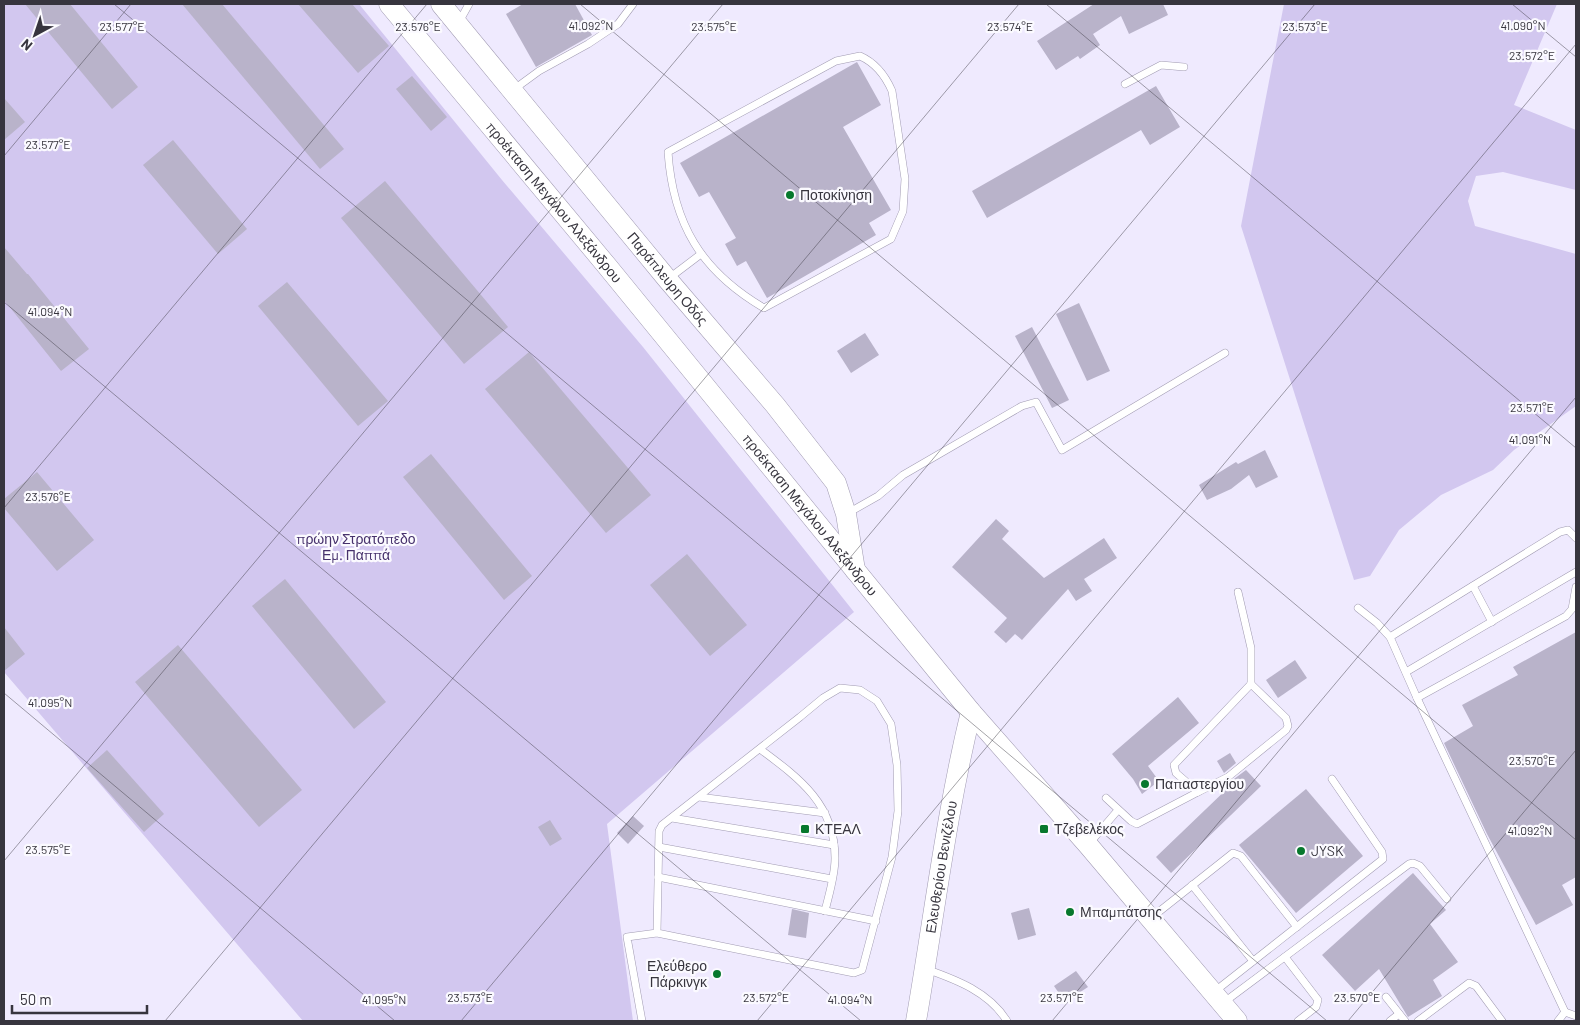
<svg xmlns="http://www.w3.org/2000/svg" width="1580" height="1025" font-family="Barlow,sans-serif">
	<rect width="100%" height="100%" fill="#efeafe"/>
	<g fill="#d2c7ef">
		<polygon points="4,4 359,4 502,180 643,347 854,612 607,824 633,1021 303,1021 4,672"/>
		<polygon points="1284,4 1557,4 1514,105 1576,130 1576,190 1503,172 1476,176 1468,201 1475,226 1576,254 1576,406 1514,450 1493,470 1441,495 1399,530 1370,576 1354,580 1241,226"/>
	</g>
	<g fill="#b9b3ca">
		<polygon points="25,4 70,4 138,87 112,109"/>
		<polygon points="182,4 222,4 344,149 320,169"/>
		<polygon points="298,4 352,4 389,46 358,73"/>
		<polygon points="523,4 575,4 592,35 536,67 506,14"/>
		<polygon points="1094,4 1163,4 1168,15 1129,34 1121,16 1093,34 1100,45 1080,59 1078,56 1056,70 1037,41"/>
		<polygon points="857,62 881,105 843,127 891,210 869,223 876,235 767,298 746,261 737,266 725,244 736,238 709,192 699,197 680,163"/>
		<polygon points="412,76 447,117 431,131 396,89"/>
		<polygon points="1156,86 1180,127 1150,145 1141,130 987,218 972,191"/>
		<polygon points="4,98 25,122 4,140"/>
		<polygon points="173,140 247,229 218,254 143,165"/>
		<polygon points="385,181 508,327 464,364 341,218"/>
		<polygon points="4,247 27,274 28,274 89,349 61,371 4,300"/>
		<polygon points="287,282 388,401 358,426 258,306"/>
		<polygon points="1079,303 1110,371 1087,381 1056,314"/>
		<polygon points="1032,327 1069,400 1052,408 1015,336"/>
		<polygon points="865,333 879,355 851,373 837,351"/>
		<polygon points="529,352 651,495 606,533 485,389"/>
		<polygon points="1265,450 1278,477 1256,488 1249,475 1231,489 1207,500 1199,485 1236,462 1238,464"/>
		<polygon points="431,454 532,576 504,600 403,477"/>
		<polygon points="37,472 94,540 57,571 4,508 4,499"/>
		<polygon points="996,519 1009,531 1002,539 1044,578 1104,538 1117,558 1084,579 1092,591 1076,601 1068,589 1022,640 1015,634 1006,643 994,632 1007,618 952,567"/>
		<polygon points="687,554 747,625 710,656 650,585"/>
		<polygon points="285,579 386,702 354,729 252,606"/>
		<polygon points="4,627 25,654 4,671"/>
		<polygon points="1576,632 1576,877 1562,885 1573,905 1536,925 1487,834 1444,743 1473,726 1462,705 1518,675 1513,667"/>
		<polygon points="178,645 302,790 259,827 135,682"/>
		<polygon points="1295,660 1307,678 1278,698 1266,680"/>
		<polygon points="1178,697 1199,723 1148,766 1159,781 1142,794 1133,779 1112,754"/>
		<polygon points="107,750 164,814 144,832 87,768"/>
		<polygon points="1230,753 1236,763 1224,773 1217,761"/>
		<polygon points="1246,770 1261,786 1171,873 1156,857 1231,785 1230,782"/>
		<polygon points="1306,789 1363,856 1296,913 1239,845"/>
		<polygon points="633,816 644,826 628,844 617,833"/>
		<polygon points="550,820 562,839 550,846 538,827"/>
		<polygon points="1413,873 1446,910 1430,924 1458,962 1433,980 1442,996 1408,1017 1379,969 1355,991 1322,955"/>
		<polygon points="1029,908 1036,935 1018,940 1011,913"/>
		<polygon points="792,909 809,913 806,938 788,935"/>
		<polygon points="1076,971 1088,987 1065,1002 1054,986"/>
	</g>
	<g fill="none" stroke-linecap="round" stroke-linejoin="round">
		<g stroke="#a19bb2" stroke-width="8">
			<g id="lane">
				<polyline points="459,22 469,4"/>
				<path d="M 860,56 C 876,63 885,75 892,91 L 905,179 L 903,211 L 891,239 L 764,308 C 701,271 673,224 668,152 L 836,61 Z"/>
				<polyline points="1125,84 1161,65 1184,67"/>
				<polyline points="513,90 539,71 588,44 618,24 633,4"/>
				<polyline points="668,279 701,254"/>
				<polyline points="848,513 878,496 903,475 1022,406 1036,402 1062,450 1225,353"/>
				<polyline points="1473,586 1492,622"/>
				<polyline points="1358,608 1377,623 1390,637 1417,698 1565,1012 1558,1021"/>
				<polyline points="1390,637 1560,532 1568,530 1576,538"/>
				<polyline points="1406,672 1576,572"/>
				<polyline points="1417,698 1566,616 1572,609 1576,587"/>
				<path d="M 760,749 C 799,778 835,804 835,858 C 835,876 829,894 825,911"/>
				<polyline points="1198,792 1228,777 1286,730 1288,726 1286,718 1251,684 1251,648 1238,592"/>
				<polyline points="699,797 825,813"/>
				<polyline points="1106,798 1131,821 1137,824 1198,792 1176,773 1174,765 1251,684"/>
				<polyline points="672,818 834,845"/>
				<polyline points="1088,845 1118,810"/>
				<polyline points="659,847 832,879"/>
				<polyline points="658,877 876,921"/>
				<polyline points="1192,885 1253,961"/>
				<polyline points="1151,918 1233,853 1241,856 1297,927"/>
				<polyline points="1285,957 1318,1000 1316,1007 1298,1021"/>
				<path d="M 926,969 C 957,980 989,992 1007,1021"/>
				<polyline points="1214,992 1383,859 1382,852 1332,779"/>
				<polyline points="1386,997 1405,1021"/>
				<polyline points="1223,1003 1409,864 1413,863 1420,866 1447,899"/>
				<polyline points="1565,1012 1576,1016"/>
				<polyline points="642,1021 627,937 657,933 854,973 862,970 892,857 898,811 897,765 891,724 877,701 860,690 840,688 823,698 800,717 662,825 659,831 657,933"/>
				<polyline points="1390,1021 1399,1014"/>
				<polyline points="1418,1021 1469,983 1476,986 1502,1021"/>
			</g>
		</g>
		<g stroke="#a19bb2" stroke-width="21">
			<g id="secondary">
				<path id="s1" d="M 389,4 L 607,266 L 971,712 L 1088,845 L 1237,1021"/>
				<path id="s2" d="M 441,4 L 668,280 L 775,405 L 836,483 L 846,514 L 855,570"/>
				<path id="s3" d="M 916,1021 C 934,918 946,814 971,712"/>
			</g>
		</g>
		<use href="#lane" stroke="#fff" stroke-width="7"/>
		<use href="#secondary" stroke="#fff" stroke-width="20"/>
	</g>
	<path fill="none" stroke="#37353e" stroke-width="1" stroke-opacity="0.45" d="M 114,4 L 1327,1021M 580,4 L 1576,840M 1046,4 L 1576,448M 1512,4 L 1576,57M 4,156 L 131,4M 4,302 L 861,1021M 4,508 L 427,4M 4,693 L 395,1021M 4,861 L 723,4M 165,1021 L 1019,4M 461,1021 L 1315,4M 757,1021 L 1576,44M 1052,1021 L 1576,397M 1348,1021 L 1576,750"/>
	<g fill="#07782d" stroke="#fbfaff" stroke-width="2">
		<circle cx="790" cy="195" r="5"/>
		<circle cx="1145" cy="784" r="5"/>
		<rect x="800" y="824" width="10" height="10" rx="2.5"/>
		<rect x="1039" y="824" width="10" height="10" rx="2.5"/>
		<circle cx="1301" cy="851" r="5"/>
		<circle cx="1070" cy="912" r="5"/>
		<circle cx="717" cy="974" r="5"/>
	</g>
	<g text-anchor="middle" stroke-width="4.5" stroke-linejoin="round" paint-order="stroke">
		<g font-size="14" fill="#37353e" stroke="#fbfaff" text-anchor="start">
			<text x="800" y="200">Ποτοκίνηση</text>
			<text x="1155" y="789">Παπαστεργίου</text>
			<text x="815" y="834">ΚΤΕΑΛ</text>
			<text x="1054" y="834">Τζεβελέκος</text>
			<text x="1311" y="856">JYSK</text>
			<text x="1080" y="917">Μπαμπάτσης</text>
			<text x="707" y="971" text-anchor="end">Ελεύθερο<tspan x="707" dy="16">Πάρκινγκ</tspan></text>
		</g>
		<g font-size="14" fill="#37353e" stroke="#fbfaff">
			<text dy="5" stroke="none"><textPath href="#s1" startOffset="258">προέκταση Μεγάλου Αλεξάνδρου</textPath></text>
			<text dy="5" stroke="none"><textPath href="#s2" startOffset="356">Παράπλευρη Οδός</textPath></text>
			<text dy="5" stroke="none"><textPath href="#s1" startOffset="662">προέκταση Μεγάλου Αλεξάνδρου</textPath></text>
			<text dy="5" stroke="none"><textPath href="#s3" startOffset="156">Ελευθερίου Βενιζέλου</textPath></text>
		</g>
		<g font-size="14" fill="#46316c" stroke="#fbfaff">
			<text x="356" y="544">πρώην Στρατόπεδο<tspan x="356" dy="16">Εμ. Παππά</tspan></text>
		</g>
	</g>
	<g font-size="12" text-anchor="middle" fill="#37353e" stroke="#fbfaff" stroke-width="4.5" stroke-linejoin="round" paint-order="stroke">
		<text x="591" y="30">41.092°N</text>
		<text x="1523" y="30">41.090°N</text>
		<text x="122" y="31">23.577°E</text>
		<text x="418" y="31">23.576°E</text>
		<text x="714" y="31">23.575°E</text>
		<text x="1010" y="31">23.574°E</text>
		<text x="1305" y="31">23.573°E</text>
		<text x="1532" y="60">23.572°E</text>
		<text x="48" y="149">23.577°E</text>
		<text x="50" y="316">41.094°N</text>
		<text x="1532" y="412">23.571°E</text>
		<text x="1530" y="444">41.091°N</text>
		<text x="48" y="501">23.576°E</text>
		<text x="50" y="707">41.095°N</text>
		<text x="1532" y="765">23.570°E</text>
		<text x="1530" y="835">41.092°N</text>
		<text x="48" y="854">23.575°E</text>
		<text x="470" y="1002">23.573°E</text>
		<text x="766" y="1002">23.572°E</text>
		<text x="1062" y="1002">23.571°E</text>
		<text x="1357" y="1002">23.570°E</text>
		<text x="384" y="1004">41.095°N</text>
		<text x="850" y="1004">41.094°N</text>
	</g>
	<rect width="1580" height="1025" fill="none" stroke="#37353e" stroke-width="10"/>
	<g transform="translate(35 35) rotate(220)" stroke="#fbfaff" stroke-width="4" paint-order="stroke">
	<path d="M0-4L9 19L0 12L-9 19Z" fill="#37353e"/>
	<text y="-8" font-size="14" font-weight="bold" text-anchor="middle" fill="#37353e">N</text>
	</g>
	<path d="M12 1005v8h135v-8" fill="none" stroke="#37353e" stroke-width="2.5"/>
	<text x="20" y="1005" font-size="15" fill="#37353e" stroke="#fbfaff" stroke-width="4" paint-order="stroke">50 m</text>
</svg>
